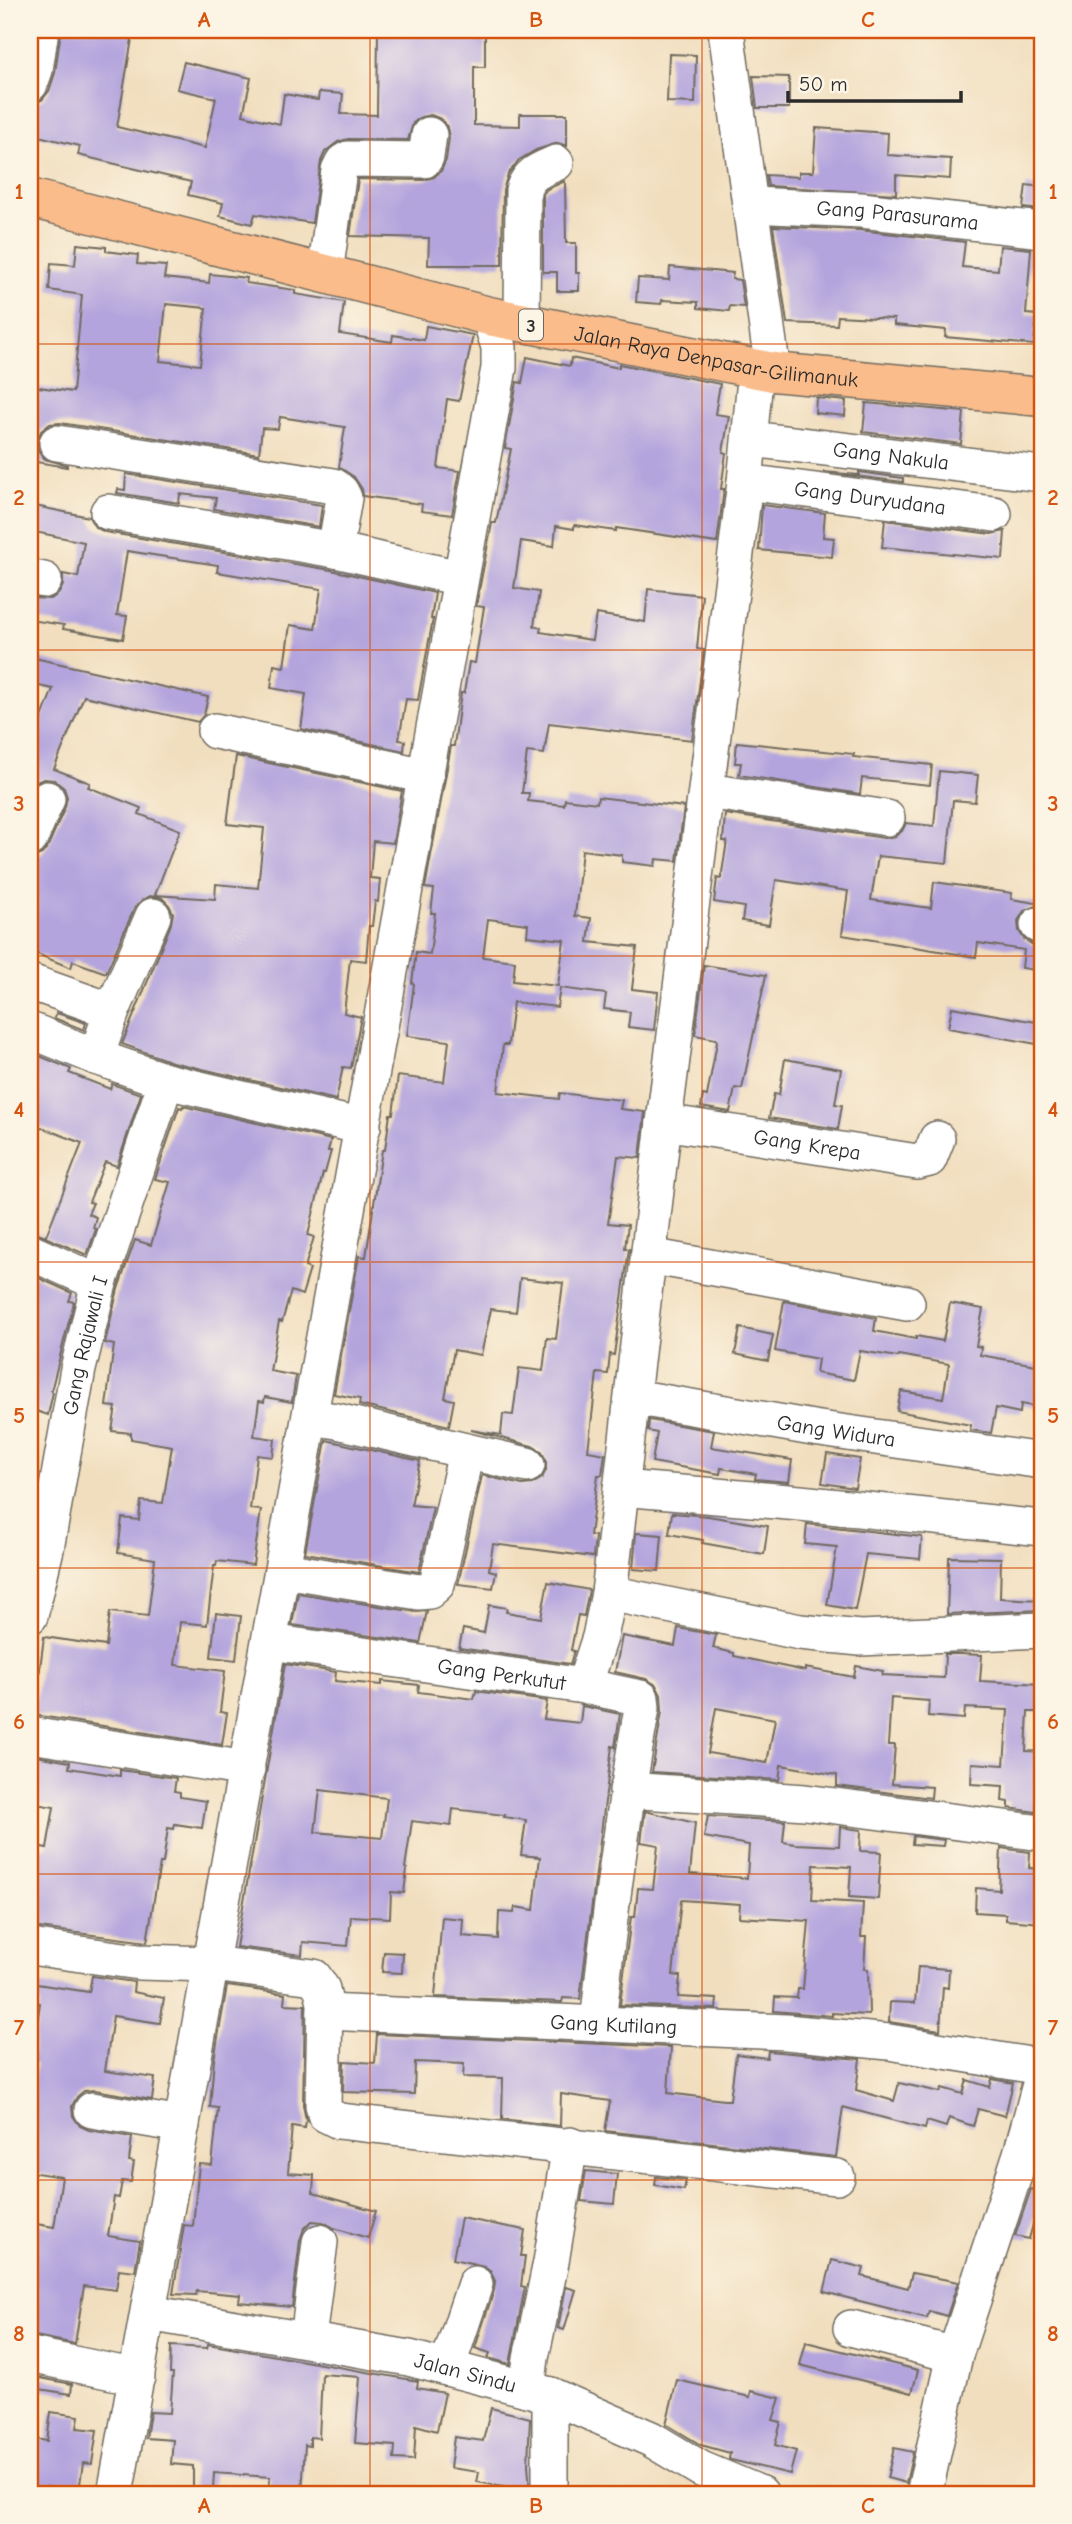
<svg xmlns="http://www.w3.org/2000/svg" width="1072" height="2524" font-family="'Comic Neue',sans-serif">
	<rect width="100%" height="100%" fill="#fcf5e5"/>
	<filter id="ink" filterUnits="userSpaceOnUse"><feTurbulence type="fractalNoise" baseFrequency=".0143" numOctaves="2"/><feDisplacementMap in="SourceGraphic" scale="14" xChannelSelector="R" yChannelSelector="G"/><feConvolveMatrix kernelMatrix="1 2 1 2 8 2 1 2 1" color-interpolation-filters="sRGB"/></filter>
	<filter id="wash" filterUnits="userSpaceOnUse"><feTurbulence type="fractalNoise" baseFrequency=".00686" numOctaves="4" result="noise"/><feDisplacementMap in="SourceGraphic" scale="28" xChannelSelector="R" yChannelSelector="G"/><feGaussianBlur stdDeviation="1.57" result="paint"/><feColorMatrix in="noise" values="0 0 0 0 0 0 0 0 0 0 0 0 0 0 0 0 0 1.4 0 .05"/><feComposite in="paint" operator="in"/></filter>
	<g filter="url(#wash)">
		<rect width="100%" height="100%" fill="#f1debe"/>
		<g id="blocks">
			<g fill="#b3a4dd" fill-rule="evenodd">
				<polygon points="61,30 117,30 133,33 117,127 205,148 216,98 177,89 184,62 251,78 243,115 280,124 284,94 318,100 319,92 343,94 341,114 377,115 378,30 485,30 485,67 474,67 474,125 520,126 520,114 567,114 567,146 558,143 536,150 519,160 508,174 503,190 502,265 428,265 429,238 350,236 358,179 424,180 434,177 441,171 446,160 449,138 447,127 441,119 431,115 421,117 413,123 408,140 348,139 338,142 325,152 321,161 312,223 255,214 252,224 220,216 223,203 188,195 191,182 78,155 80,146 30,134 30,104 42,100 49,91 55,73"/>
				<polygon points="669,54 696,55 695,103 667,102"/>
				<polygon points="753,76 789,77 789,108 757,108"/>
				<polygon points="816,128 888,133 887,155 951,159 950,179 896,175 896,194 768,186 766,175 799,177 799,172 813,172"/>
				<polygon points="565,181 566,243 576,243 576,273 579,273 579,291 557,291 557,272 543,272 543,194 547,189"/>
				<polygon points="1026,185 1042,187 1042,210 1023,208"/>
				<polygon points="773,226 859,230 965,242 962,267 998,270 1000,246 1031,249 1026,314 1037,315 1034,345 945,337 946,330 894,325 894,319 838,316 837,325 787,323"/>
				<path d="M 77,244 L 106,247 L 106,251 L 138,255 L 137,264 L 166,266 L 164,278 L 209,283 L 210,274 L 247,278 L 246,283 L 295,290 L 295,294 L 344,302 L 340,334 L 392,342 L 393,335 L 424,340 L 426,326 L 473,335 L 459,401 L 447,399 L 438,468 L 460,471 L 452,515 L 421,511 L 422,504 L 363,496 L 362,489 L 354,477 L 339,467 L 345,427 L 280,417 L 278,429 L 262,428 L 259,454 L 60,423 L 50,424 L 41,431 L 37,441 L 38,450 L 45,459 L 67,465 L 67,467 L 30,461 L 30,403 L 32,386 L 73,392 L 82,295 L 49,290 L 51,263 L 75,265 ZM 166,304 L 206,308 L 200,365 L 160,361 Z"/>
				<polygon points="670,267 733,273 732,279 740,280 744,307 730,306 729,311 698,308 698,302 662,300 661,304 636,302 638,278 669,280"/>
				<path d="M 527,357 L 570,366 L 571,358 L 619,368 L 619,364 L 720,384 L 715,414 L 729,416 L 723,452 L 726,453 L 721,489 L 724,489 L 717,543 L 616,528 L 616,531 L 574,525 L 574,529 L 556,526 L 554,546 L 521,541 L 514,588 L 539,592 L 534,626 L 541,627 L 540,632 L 592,640 L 596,614 L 645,622 L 648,589 L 702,595 L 697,649 L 704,650 L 692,740 L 549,723 L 544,754 L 527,752 L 522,793 L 529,793 L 528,801 L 564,805 L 565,799 L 597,803 L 598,797 L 684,807 L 677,861 L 656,859 L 655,866 L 622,862 L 622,855 L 582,850 L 575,916 L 591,918 L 588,942 L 637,947 L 632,989 L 658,992 L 654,1030 L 628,1027 L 630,1012 L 604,1009 L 606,994 L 560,988 L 557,1007 L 513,1002 L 508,1045 L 503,1045 L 498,1092 L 559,1099 L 560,1093 L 622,1100 L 620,1109 L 645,1112 L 640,1158 L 618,1156 L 608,1223 L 628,1225 L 625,1248 L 629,1249 L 614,1355 L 610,1354 L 608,1374 L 597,1373 L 588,1451 L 605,1454 L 602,1475 L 598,1475 L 590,1535 L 595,1536 L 593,1557 L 493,1544 L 489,1570 L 496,1572 L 493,1588 L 458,1584 L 482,1475 L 522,1485 L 532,1484 L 542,1478 L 546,1470 L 546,1460 L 541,1451 L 532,1446 L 471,1430 L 501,1435 L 503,1414 L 513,1415 L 519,1368 L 543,1371 L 547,1338 L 556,1339 L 563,1283 L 520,1278 L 516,1312 L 491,1309 L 481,1355 L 454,1350 L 445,1398 L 454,1400 L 449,1426 L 359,1405 L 360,1399 L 334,1394 L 359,1256 L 366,1257 L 382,1150 L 385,1150 L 390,1114 L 393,1114 L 398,1076 L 444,1082 L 449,1041 L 407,1036 L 414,984 L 412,983 L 416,952 L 430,954 L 435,913 L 431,913 L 434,889 L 425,888 L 451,746 L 454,746 L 461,693 L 464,693 L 469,662 L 475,663 L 484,607 L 476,606 L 492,523 L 496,523 L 511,449 L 505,448 L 517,382 L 522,383 ZM 488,919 L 528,924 L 527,936 L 564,940 L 558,986 L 513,981 L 515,961 L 483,957 Z"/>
				<polygon points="816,398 846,401 845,416 815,413"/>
				<polygon points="866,403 964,412 961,444 863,432"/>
				<polygon points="823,472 859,475 859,472 903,478 903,482"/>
				<polygon points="126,474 322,505 319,527 214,509 216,498 180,494 179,503 117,493 118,489 125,490"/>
				<polygon points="30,505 89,517 95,527 105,532 331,570 435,593 431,619 433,619 418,700 406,699 399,740 405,741 404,751 301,729 306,694 271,688 274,665 284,667 290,625 315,629 321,589 217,572 218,565 127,551 117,615 127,616 123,639 63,629 64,625 30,620 30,598 51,599 59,593 63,585 63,574 78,577 84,542 30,531"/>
				<polygon points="762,505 825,513 823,537 834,538 832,557 759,550"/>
				<polygon points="885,520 991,534 1005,531 1003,559 882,547"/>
				<polygon points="30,657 208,697 204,715 198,722 84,696 54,769 90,783 88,787 141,808 139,814 180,830 155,895 215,899 216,884 258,888 264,828 227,824 236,756 402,791 393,843 373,841 370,878 380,879 378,902 375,901 372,926 369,926 366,961 350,959 344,1013 361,1017 351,1068 343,1067 336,1100 172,1062 122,1044 171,924 173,913 169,905 162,898 150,896 142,900 135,907 106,973 73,961 71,968 30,951 30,869 34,857 42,854 48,846 65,807 67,797 64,788 54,780 44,779 36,782 30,789 30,748 53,689 30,684"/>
				<polygon points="737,742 854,754 853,757 932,765 930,785 862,778 860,794 739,775 741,763 735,763"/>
				<polygon points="939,771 978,775 975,802 953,800 947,863 878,856 871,900 931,908 934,882 1012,893 1011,899 1042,904 1024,911 1018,921 1019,931 1024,939 1033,945 1042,946 1042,971 1022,968 1024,950 978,943 976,957 842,935 848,891 776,880 769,925 742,921 744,907 714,902 717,878 721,879 727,841 723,841 725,814 884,838 894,837 902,831 906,823 934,826"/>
				<polygon points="704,965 766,975 742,1089 735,1088 730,1112 701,1107 703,1095 707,1096 717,1042 716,1039 695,1035"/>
				<polygon points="952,1007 1042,1023 1042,1045 948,1028"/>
				<polygon points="57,1013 86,1023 84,1030 54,1018"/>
				<polygon points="30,1052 71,1069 69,1073 110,1089 112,1084 141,1094 117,1166 105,1162 89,1202 93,1203 88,1214 96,1217 93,1228 96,1229 87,1255 38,1234 30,1232 30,1230 46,1236 82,1143 30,1123"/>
				<polygon points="785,1059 841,1069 835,1104 842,1105 838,1129 769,1118 774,1094 779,1095"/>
				<polygon points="183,1106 331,1140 328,1151 331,1151 325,1173 323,1173 308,1235 314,1237 305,1267 310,1269 302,1295 291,1291 282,1322 279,1321 270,1371 296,1376 292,1402 265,1397 264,1402 259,1401 254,1436 275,1439 273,1457 257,1455 250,1509 261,1510 253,1565 217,1561 216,1566 214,1566 207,1625 180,1622 175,1665 225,1671 220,1712 227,1713 222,1745 34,1715 44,1637 106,1646 110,1612 148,1616 155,1559 118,1553 122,1518 139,1520 141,1501 163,1503 172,1446 131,1439 131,1433 112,1431 116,1407 106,1406 114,1345 105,1343 118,1289 135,1240 151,1245 170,1182 155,1179 179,1107 182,1108"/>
				<polygon points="30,1274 72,1293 69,1301 74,1302 51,1391 53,1392 48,1415 30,1409"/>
				<polygon points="784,1301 876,1318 874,1331 916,1339 916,1336 943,1341 950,1303 983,1309 976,1346 981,1347 980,1355 1042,1366 1042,1408 1021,1404 1020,1413 996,1408 991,1433 970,1430 971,1425 897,1411 901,1391 943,1398 949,1364 899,1355 898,1357 860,1351 854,1380 816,1373 818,1359 775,1351"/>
				<polygon points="740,1328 773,1335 768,1361 735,1354"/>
				<polygon points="649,1420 714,1431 711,1447 792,1460 789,1482 755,1479 756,1474 721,1468 720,1474 652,1462 657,1433 648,1431"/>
				<polygon points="326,1440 420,1461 411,1505 433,1507 419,1572 305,1553"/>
				<polygon points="827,1454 860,1459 855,1488 822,1483"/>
				<polygon points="672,1513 708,1516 768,1526 764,1554 702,1543 703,1540 669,1534"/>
				<polygon points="807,1524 922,1537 920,1559 866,1554 855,1610 827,1605 837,1547 805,1544"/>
				<polygon points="636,1533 662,1535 659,1571 633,1569"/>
				<polygon points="949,1557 1001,1558 1000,1598 1042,1600 1042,1610 947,1614"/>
				<polygon points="548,1582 589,1590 584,1616 578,1615 571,1650 574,1651 570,1664 459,1648 463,1629 484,1633 489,1605 507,1608 506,1612 541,1618"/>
				<polygon points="298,1593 416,1612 427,1611 420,1643 292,1625"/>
				<polygon points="216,1613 241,1616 236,1660 211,1657"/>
				<path d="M 678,1628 L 716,1635 L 713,1648 L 734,1653 L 734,1656 L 805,1671 L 805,1668 L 854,1677 L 856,1666 L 883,1671 L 882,1675 L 944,1678 L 945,1654 L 958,1654 L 982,1655 L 980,1681 L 1042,1684 L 1042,1712 L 1028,1712 L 1026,1751 L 1042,1752 L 1042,1804 L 1037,1803 L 1036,1812 L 1009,1808 L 1009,1802 L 1002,1801 L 1003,1786 L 971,1784 L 972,1763 L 1004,1765 L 1008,1710 L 965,1708 L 964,1719 L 928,1716 L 929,1701 L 891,1698 L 888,1745 L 895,1745 L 892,1784 L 932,1787 L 931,1798 L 837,1786 L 837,1775 L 781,1765 L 779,1780 L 652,1772 L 662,1711 L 661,1695 L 656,1685 L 646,1679 L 615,1672 L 622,1636 L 675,1646 ZM 716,1708 L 775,1719 L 767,1763 L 708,1753 Z"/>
				<path d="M 285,1664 L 336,1672 L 335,1681 L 382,1685 L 382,1681 L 419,1685 L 418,1692 L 474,1699 L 476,1691 L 547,1701 L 544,1719 L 580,1723 L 582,1706 L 620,1714 L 615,1747 L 612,1746 L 580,1999 L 563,1998 L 562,2002 L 435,1997 L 442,1917 L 463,1919 L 462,1936 L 498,1939 L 499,1912 L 514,1913 L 515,1907 L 534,1910 L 540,1857 L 521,1855 L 526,1820 L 504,1817 L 505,1815 L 453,1809 L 451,1826 L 412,1821 L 405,1868 L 407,1869 L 404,1893 L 391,1892 L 390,1918 L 351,1916 L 348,1946 L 303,1942 L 302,1955 L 236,1947 ZM 320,1790 L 387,1798 L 382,1838 L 315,1832 Z"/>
				<polygon points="30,1755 70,1762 69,1768 120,1776 120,1770 176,1778 174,1791 180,1792 180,1797 206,1801 202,1828 175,1824 174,1829 168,1828 163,1863 160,1863 147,1942 31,1927 35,1901 31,1901 36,1867 30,1866 30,1845 47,1848 54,1807 30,1803"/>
				<polygon points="645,1811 695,1823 690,1874 747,1878 749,1845 704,1837 708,1816 785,1821 783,1842 795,1844 839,1846 840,1827 861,1830 860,1851 881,1852 878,1899 849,1897 851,1867 814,1865 812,1900 863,1903 861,1937 866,1937 864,1969 868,1969 869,2015 832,2013 832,2016 774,2011 775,1997 797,1998 798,1989 803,1989 809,1921 739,1917 740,1904 681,1900 673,1975 680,1976 678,1997 717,1999 716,2009 620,2005 631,1917 635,1917 638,1888 653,1889 658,1845 641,1842"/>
				<polygon points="913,1836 944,1840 943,1846 912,1844"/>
				<polygon points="1001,1848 1030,1852 1029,1868 1042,1869 1042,1923 1006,1920 1006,1914 975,1912 976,1888 999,1890"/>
				<polygon points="384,1952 403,1953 402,1973 382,1972"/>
				<polygon points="918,1967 949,1969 948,1988 943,1987 940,2030 889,2022 890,2002 915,2003"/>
				<polygon points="92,1976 134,1982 133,1992 164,1998 160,2023 113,2016 105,2071 155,2078 152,2100 95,2090 84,2091 77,2097 72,2106 73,2116 80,2126 89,2130 132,2137 129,2161 134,2162 131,2182 122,2181 119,2198 114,2197 108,2236 140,2241 135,2271 119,2269 116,2290 84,2286 75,2344 30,2335 30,2223 54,2227 62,2177 30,2172 30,2111 36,2064 31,2064 40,2003 30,2001 30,1983 89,1992"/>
				<polygon points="227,1986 285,1994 284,2004 305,2005 303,2105 306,2120 305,2128 292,2126 288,2173 314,2175 313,2193 376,2211 368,2238 334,2228 323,2222 312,2221 304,2229 300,2240 292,2307 239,2302 240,2295 197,2291 196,2295 173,2294 184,2225 193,2226 199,2164 212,2165 218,2108 210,2107 214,2060"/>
				<polygon points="377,2034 671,2047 668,2093 724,2100 730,2100 736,2054 767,2058 768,2051 860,2059 856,2090 894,2101 899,2083 940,2092 942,2088 963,2094 967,2080 990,2087 992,2079 1013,2083 1005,2116 978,2109 973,2126 949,2118 946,2127 927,2121 925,2129 843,2107 836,2157 605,2131 610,2101 561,2094 560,2126 502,2119 503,2078 463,2077 464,2064 415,2062 414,2094 343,2092 344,2061 375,2063"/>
				<polygon points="586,2171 617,2174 614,2204 581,2201"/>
				<polygon points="656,2177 686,2180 684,2190 655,2185"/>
				<polygon points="1031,2189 1042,2192 1042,2219 1035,2217 1029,2239 1015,2236"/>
				<polygon points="461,2218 525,2230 521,2256 525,2256 521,2286 525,2287 510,2364 488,2358 490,2353 475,2348 494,2290 495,2281 490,2271 484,2266 453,2259"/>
				<polygon points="832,2260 864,2268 862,2276 908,2288 912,2273 958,2282 947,2316 929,2311 927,2318 824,2292"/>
				<polygon points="566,2287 576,2290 564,2330 558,2328"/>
				<polygon points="806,2342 918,2370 912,2393 800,2365"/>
				<polygon points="208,2344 418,2381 417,2388 445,2393 437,2431 416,2425 414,2460 394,2459 395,2446 355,2443 360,2377 322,2374 319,2438 310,2437 310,2446 305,2445 302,2494 269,2494 270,2477 214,2473 213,2488 193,2487 193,2466 171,2464 173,2440 146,2438 150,2412 170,2413 173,2373 170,2373 171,2346 207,2348"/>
				<polygon points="35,2377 72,2384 71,2394 33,2388"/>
				<polygon points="677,2380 750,2397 751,2391 780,2398 773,2420 781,2422 775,2445 796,2451 790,2474 731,2460 729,2459 730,2453 701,2445 666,2424"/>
				<polygon points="491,2408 530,2418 528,2464 530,2492 477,2482 479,2472 450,2468 454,2437 483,2441"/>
				<polygon points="51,2412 79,2416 77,2428 97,2430 92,2464 83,2463 79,2491 46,2486 45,2494 30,2494 30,2438 47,2441"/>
				<polygon points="894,2448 913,2452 906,2483 887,2478"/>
			</g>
		</g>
	</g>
	<g filter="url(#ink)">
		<use href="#blocks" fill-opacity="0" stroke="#706a5e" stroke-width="2"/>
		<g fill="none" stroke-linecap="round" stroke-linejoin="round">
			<g stroke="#706a5e" stroke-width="38">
				<g id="minor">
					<polyline points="726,30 773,372"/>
					<polyline points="30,84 35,70 41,30"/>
					<path id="s1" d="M 751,205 L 861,210 L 1042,230"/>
					<polyline points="325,274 339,170 343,162 348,159 424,160 426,157 429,135"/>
					<path d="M 522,323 L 523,190 C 529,173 540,170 556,163"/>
					<path id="s2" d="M 750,439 L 1033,473"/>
					<polyline points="57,443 334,486 341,492 344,498 335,550"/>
					<path id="s3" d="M 745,482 L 994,514"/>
					<polyline points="108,512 335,550 460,578"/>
					<polyline points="30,577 44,580"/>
					<polyline points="215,731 426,776"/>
					<polyline points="707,791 887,818"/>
					<polyline points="30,838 47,799"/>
					<polyline points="1038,925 1042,926"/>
					<polyline points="30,982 112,1011"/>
					<polyline points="30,1030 96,1057 166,1081 363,1127"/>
					<polyline points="96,1057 112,1011 153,916"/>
					<path id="s4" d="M 664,1122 L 917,1162 L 929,1159 L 937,1139"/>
					<polyline points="30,1252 99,1283"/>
					<polyline points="649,1256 907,1303"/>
					<path id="s5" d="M 633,1397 L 813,1428 L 1042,1461"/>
					<polyline points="310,1417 337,1421 527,1465"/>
					<polyline points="621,1488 800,1503 1042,1528"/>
					<polyline points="283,1570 419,1592 429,1591 437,1584 466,1452"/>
					<polyline points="609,1593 800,1632 860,1638 1042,1630"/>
					<path id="s6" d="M 30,1616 L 46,1549 L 78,1369 L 99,1283 L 166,1081"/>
					<path id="s7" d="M 270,1642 L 584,1686 L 641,1698 L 642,1708 C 623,1813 609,1918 598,2024"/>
					<polyline points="584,1686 600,1637 609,1593 664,1122 745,482 756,369"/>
					<polyline points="30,1735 247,1769"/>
					<polyline points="627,1790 805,1802 1042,1833"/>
					<polyline points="30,1947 139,1962 212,1964 314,1977 322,1989 325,2004 323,2105 325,2114 339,2121 837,2177"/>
					<path id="s8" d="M 325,2012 L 786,2032 L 889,2042 L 1042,2067"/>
					<polyline points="92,2110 182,2125"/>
					<path id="s9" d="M 149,2313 L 409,2358 L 550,2395 L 651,2439 L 701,2469 L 761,2494"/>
					<polyline points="851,2328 955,2355"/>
					<polyline points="308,2339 320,2242"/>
					<polyline points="30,2355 137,2377"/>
					<polyline points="447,2368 475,2284"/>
					<polyline points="527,2389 531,2358 551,2262 570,2145"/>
					<polyline points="115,2494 499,368 499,347 489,316"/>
					<polyline points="550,2494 550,2395"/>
					<polyline points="924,2494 955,2355 1021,2154 1042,2077"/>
				</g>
			</g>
			<g stroke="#706a5e" stroke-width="41">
				<g id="highway">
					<path id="s10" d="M 30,198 L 489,316 L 773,372 L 1042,397"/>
				</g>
			</g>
			<use href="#minor" stroke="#fff" stroke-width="35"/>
			<use href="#highway" stroke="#fabc8b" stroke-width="38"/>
		</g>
	</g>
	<path fill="none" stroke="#d5540f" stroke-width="2" stroke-opacity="0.55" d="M 370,30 L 370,2494M 702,30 L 702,2494M 30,344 L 1042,344M 30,650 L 1042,650M 30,956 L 1042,956M 30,1262 L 1042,1262M 30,1568 L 1042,1568M 30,1874 L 1042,1874M 30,2180 L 1042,2180"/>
	<g text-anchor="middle" stroke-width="7" stroke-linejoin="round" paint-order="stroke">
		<rect fill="#fcf5e5" stroke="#6a6863" stroke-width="2" x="519" y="309.5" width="24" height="31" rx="5"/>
		<g font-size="19" font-weight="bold" fill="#2b2b2b">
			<text x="531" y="332">3</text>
		</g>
		<g font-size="21" fill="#2b2b2b" stroke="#fcf5e5">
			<text dy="7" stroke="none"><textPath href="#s1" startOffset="147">Gang Parasurama</textPath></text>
			<text dy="7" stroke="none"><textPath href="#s10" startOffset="705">Jalan Raya Denpasar-Gilimanuk</textPath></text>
			<text dy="7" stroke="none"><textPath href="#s2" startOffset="142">Gang Nakula</textPath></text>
			<text dy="7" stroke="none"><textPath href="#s3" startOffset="126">Gang Duryudana</textPath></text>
			<text dy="7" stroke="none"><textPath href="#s4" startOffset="145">Gang Krepa</textPath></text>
			<text dy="7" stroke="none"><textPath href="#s6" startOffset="276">Gang Rajawali I</textPath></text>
			<text dy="7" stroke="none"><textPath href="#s5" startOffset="206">Gang Widura</textPath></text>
			<text dy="7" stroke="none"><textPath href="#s7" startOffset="234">Gang Perkutut</textPath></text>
			<text dy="7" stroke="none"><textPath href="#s8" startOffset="289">Gang Kutilang</textPath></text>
			<text dy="7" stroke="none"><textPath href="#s9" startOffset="322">Jalan Sindu</textPath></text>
		</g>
	</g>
	<rect width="1072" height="2524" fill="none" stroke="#fcf5e5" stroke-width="77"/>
	<path d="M788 91v10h173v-10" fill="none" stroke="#2b2b2b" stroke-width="3.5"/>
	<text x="799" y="91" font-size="21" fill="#2b2b2b" stroke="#fcf5e5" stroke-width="5" paint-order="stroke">50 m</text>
	<rect x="38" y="38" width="996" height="2448" fill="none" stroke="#d5540f" stroke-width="2.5"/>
	<g font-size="23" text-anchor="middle" font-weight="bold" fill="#d5540f">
		<text x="204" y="27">A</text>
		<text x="536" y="27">B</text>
		<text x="868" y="27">C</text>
		<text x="19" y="199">1</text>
		<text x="1053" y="199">1</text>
		<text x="19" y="505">2</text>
		<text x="1053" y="505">2</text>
		<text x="19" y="811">3</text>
		<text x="1053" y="811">3</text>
		<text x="19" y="1117">4</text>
		<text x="1053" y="1117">4</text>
		<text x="19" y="1423">5</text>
		<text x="1053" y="1423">5</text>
		<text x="19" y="1729">6</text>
		<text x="1053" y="1729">6</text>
		<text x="19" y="2035">7</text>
		<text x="1053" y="2035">7</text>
		<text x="19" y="2341">8</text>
		<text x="1053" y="2341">8</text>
		<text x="204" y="2513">A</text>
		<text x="536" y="2513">B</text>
		<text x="868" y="2513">C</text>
	</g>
</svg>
